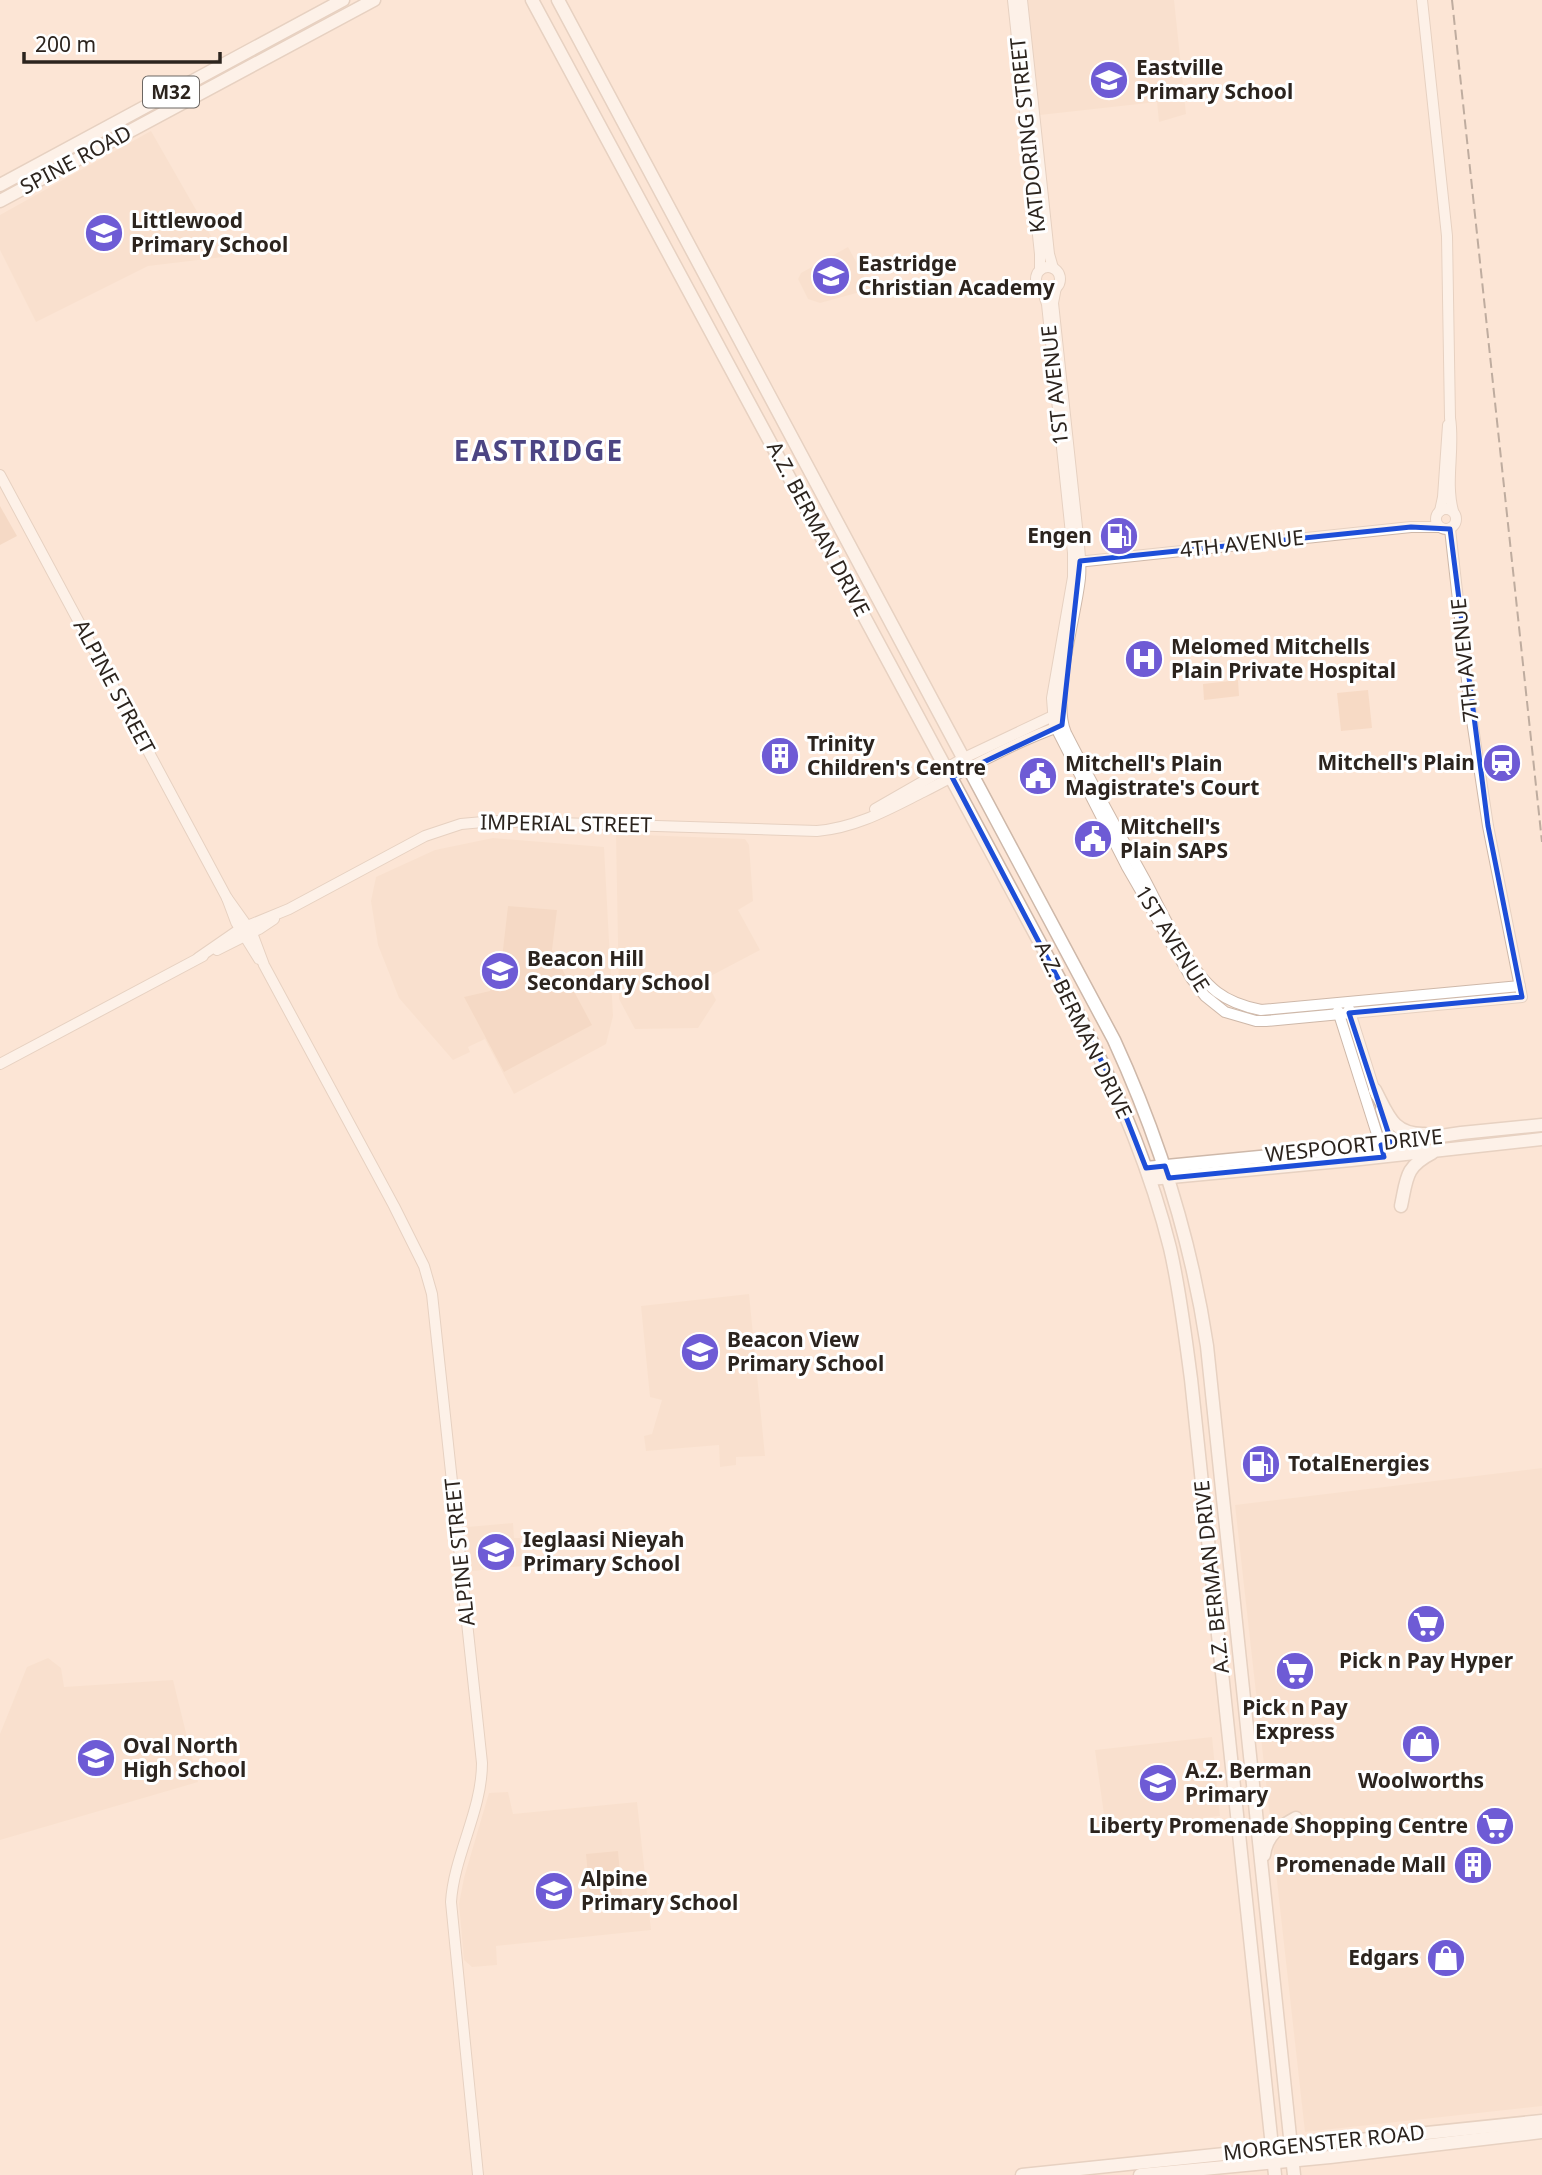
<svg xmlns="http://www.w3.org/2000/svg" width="1542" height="2175" font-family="'Noto Sans',sans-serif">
	<rect width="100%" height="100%" fill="#fce5d5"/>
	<g fill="#f7dac5">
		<polygon points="1027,0 1174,0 1186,114 1159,122 1157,102 1040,115"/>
		<polygon points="151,131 223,257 148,266 36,322 0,250 0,215"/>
		<polygon points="848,247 871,289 820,303 808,299 798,279 801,273"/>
		<polygon points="1238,680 1239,696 1204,700 1203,684"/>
		<polygon points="1368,690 1372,728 1341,731 1337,693"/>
		<polygon points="616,834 745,839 749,845 753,901 738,910 760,950 705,979 716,1000 698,1028 635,1029 619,999"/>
		<polygon points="493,838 604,847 613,1016 606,1044 514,1094 485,1039 468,1047 470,1052 453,1060 399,998 378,945 371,901 376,877 435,850"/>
		<polygon points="749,1294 765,1456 736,1457 736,1465 720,1467 719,1445 646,1451 644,1436 652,1434 662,1400 650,1397 641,1306"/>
		<polygon points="1542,1468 1542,2106 1305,2132 1235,1505"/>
		<polygon points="513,1523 514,1538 520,1538 523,1566 472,1571 467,1527"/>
		<polygon points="48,1658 61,1668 64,1687 173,1680 198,1782 0,1840 0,1734 27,1667"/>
		<polygon points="1212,1737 1220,1816 1106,1829 1095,1750"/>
		<polygon points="508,1792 513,1814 637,1802 651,1930 496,1946 497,1965 472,1967 464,1960 459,1904 464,1878 489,1793"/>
	</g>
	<g fill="#edcbb2">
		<polygon points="0,506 17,536 0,545"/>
		<polygon points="508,906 557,910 552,950 592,1025 504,1072 464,997 490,991 502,958"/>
		<polygon points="618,1851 622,1895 590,1898 586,1854"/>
	</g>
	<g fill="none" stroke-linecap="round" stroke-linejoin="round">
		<g stroke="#ceb8a9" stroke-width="12">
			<g id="minor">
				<polyline points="1013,0 1040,254 1040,270"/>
				<polyline points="1022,0 1049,254 1053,268"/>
				<path d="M 1422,0 L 1447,236 L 1450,418 C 1455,448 1445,481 1453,511"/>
				<circle cx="1048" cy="279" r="12"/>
				<path d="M 1056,287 L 1053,303 L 1079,546 C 1080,556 1081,568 1080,578 C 1076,618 1051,698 1066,733 C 1091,782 1118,831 1145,880 C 1162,912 1188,970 1217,992 C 1230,1002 1246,1007 1261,1010 L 1520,986"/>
				<polyline points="1042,289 1047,304 1073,553 1073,577 1052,698 1054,724 1127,867 1191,978 1205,996 1225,1012 1256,1021 1266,1021 1522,997 1488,826 1470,707 1450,529"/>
				<polyline points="0,475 227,898 236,922 259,959"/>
				<circle cx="1446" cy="519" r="10"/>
				<polyline points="1440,511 1443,497 1448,425"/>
				<polyline points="1077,562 1411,527 1439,527"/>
				<polyline points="875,809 964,758 1057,714"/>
				<path d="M 227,898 L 252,933 L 264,965 L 394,1206 L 424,1266 L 432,1294 L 482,1763 C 482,1811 454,1855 451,1902 L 478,2175"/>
				<polyline points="217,950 259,929 274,919"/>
				<path d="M 198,958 L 240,929 L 289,909 L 425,836 L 461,824 L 494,821 L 817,831 C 856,828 889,809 923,792 C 968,769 1014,742 1061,726"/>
				<polyline points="1349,1009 1376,1095"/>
				<polyline points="1338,1011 1382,1150"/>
				<polyline points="0,1064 203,956"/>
				<polyline points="1381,1109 1393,1148"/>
			</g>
		</g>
		<g stroke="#ceb8a9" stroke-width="15">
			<g id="major">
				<path d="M 532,0 L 1074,1006 C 1114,1083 1149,1163 1170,1248 C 1180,1291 1185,1335 1191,1379 L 1275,2175"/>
				<path d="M 558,0 L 1114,1040 C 1159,1138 1191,1239 1207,1346 L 1294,2175"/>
				<polyline points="0,185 343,0"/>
				<polyline points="0,201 374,0"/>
				<path d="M 1375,1090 C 1388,1115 1393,1135 1425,1134"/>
				<polyline points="1146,1168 1381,1145 1461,1133 1542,1125"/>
				<polyline points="1150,1179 1351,1160 1542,1139"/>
				<path d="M 1401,1206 C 1407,1178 1405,1167 1432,1153"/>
				<path d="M 1264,1855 C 1267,1834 1278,1828 1296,1818"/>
				<polyline points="1022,2175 1542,2121"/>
				<polyline points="1140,2175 1330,2157 1542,2132"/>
			</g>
		</g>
		<use href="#minor" stroke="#fff" stroke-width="10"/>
		<use href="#major" stroke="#fff" stroke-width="12"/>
		<polyline stroke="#75675e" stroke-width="2" stroke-dasharray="10 5" stroke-linecap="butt" points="1452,0 1542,842"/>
	</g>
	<path d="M0 0H1542V2175H0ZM 1411,527 L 1450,529 L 1488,826 L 1522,997 L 1349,1013 L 1392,1144 L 1381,1145 L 1384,1157 L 1169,1178 L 1165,1166 L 1146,1168 L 1112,1081 L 952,777 L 1062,725 L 1080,561 Z" fill="#fce5d5" fill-opacity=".55" fill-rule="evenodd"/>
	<path fill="none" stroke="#1d4ed8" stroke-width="5" stroke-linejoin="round" d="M 1411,527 L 1450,529 L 1488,826 L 1522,997 L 1349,1013 L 1392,1144 L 1381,1145 L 1384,1157 L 1169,1178 L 1165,1166 L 1146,1168 L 1112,1081 L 952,777 L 1062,725 L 1080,561 Z"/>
	<defs>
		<g id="school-disc" transform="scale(2.0125)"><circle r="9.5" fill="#6e5bd5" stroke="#fff"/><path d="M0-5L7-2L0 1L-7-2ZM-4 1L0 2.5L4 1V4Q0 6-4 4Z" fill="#fff"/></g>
		<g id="fuel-disc" transform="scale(2.0125)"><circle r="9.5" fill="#6e5bd5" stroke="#fff"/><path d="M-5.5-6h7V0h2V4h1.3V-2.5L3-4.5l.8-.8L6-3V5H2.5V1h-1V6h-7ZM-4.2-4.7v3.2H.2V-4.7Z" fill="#fff"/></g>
		<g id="hospital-disc" transform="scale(2.0125)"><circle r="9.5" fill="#6e5bd5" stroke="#fff"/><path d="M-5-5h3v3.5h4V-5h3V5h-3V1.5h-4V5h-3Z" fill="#fff"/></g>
		<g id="building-disc" transform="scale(2.0125)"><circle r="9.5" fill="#6e5bd5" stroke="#fff"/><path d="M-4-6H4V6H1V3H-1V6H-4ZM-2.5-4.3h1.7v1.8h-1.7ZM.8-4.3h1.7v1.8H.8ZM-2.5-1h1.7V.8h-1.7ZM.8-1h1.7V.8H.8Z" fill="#fff"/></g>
		<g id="station-disc" transform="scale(2.0125)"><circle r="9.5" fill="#6e5bd5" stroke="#fff"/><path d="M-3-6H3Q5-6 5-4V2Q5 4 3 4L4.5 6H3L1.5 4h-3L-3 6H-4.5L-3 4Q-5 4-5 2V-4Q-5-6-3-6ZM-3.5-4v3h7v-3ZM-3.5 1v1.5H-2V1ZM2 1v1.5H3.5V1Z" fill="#fff"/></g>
		<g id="civic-disc" transform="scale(2.0125)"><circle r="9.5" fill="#6e5bd5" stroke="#fff"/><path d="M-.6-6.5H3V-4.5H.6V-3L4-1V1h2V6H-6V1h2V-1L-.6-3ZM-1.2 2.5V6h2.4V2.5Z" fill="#fff"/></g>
		<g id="supermarket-disc" transform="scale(2.0125)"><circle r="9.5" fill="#6e5bd5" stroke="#fff"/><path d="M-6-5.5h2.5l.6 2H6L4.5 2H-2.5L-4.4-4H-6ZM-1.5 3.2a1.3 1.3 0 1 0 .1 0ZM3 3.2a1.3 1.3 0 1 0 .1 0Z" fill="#fff"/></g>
		<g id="shop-disc" transform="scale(2.0125)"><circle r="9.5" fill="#6e5bd5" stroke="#fff"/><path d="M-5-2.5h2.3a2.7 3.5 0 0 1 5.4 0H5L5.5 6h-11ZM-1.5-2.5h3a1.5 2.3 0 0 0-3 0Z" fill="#fff"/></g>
	</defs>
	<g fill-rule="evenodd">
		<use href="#school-disc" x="1109" y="80"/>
		<use href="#school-disc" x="104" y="233"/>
		<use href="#school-disc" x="831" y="276"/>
		<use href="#fuel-disc" x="1119" y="536"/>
		<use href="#hospital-disc" x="1144" y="659"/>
		<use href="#building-disc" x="780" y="756"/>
		<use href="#station-disc" x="1502" y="763"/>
		<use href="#civic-disc" x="1038" y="776"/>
		<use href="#civic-disc" x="1093" y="839"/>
		<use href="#school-disc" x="500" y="971"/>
		<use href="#school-disc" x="700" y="1352"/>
		<use href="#fuel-disc" x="1261" y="1464"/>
		<use href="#school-disc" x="496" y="1552"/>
		<use href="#supermarket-disc" x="1426" y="1624"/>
		<use href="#supermarket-disc" x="1295" y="1671"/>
		<use href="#shop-disc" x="1421" y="1744"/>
		<use href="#school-disc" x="96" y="1758"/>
		<use href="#school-disc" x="1158" y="1783"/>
		<use href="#supermarket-disc" x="1495" y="1826"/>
		<use href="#building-disc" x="1473" y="1865"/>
		<use href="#school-disc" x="554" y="1891"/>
		<use href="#shop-disc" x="1446" y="1958"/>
	</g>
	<g text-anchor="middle" stroke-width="6" stroke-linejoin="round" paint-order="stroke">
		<rect fill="#fff" stroke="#6b6662" stroke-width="2" x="143" y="76.5" width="56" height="31" rx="5"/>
		<g font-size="19" font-weight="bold" fill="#2c241e">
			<text x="171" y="99">M32</text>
		</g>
		<g font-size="21" font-weight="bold" fill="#2c241e" stroke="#fff" text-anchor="start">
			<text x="1136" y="75">Eastville<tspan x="1136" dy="24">Primary School</tspan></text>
			<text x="131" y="228">Littlewood<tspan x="131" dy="24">Primary School</tspan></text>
			<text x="858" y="271">Eastridge<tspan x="858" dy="24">Christian Academy</tspan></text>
			<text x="1092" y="543" text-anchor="end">Engen</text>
			<text x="1171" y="654">Melomed Mitchells<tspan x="1171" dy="24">Plain Private Hospital</tspan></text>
			<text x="807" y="751">Trinity<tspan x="807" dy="24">Children's Centre</tspan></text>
			<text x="1475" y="770" text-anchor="end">Mitchell's Plain</text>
			<text x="1065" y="771">Mitchell's Plain<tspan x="1065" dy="24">Magistrate's Court</tspan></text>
			<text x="1120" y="834">Mitchell's<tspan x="1120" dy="24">Plain SAPS</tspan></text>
			<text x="527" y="966">Beacon Hill<tspan x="527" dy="24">Secondary School</tspan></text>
			<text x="727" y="1347">Beacon View<tspan x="727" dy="24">Primary School</tspan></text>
			<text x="1288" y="1471">TotalEnergies</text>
			<text x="523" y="1547">Ieglaasi Nieyah<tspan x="523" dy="24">Primary School</tspan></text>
			<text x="1426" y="1668" text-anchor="middle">Pick n Pay Hyper</text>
			<text x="1295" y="1715" text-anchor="middle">Pick n Pay<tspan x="1295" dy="24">Express</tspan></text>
			<text x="123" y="1753">Oval North<tspan x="123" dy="24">High School</tspan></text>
			<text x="1185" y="1778">A.Z. Berman<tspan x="1185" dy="24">Primary</tspan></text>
			<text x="1421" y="1788" text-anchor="middle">Woolworths</text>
			<text x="1468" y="1833" text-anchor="end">Liberty Promenade Shopping Centre</text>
			<text x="1446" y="1872" text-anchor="end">Promenade Mall</text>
			<text x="581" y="1886">Alpine<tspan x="581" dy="24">Primary School</tspan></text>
			<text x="1419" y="1965" text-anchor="end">Edgars</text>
		</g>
		<g font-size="21" fill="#2c241e" stroke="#fff">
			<text transform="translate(1028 135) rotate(-96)" y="7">KATDORING STREET</text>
			<text transform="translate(76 160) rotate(-28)" y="7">SPINE ROAD</text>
			<text transform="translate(1055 385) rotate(-96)" y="7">1ST AVENUE</text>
			<text transform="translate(818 529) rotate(62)" y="7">A.Z. BERMAN DRIVE</text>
			<text transform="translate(1242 544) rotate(-6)" y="7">4TH AVENUE</text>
			<text transform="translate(1465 660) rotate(-96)" y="7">7TH AVENUE</text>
			<text transform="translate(114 687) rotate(62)" y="7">ALPINE STREET</text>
			<text transform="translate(566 824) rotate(1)" y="7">IMPERIAL STREET</text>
			<text transform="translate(1172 939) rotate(58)" y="7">1ST AVENUE</text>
			<text transform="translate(1083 1030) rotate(64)" y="7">A.Z. BERMAN DRIVE</text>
			<text transform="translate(1354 1146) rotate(-6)" y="7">WESPOORT DRIVE</text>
			<text transform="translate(460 1552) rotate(-96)" y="7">ALPINE STREET</text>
			<text transform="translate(1212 1577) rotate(-96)" y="7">A.Z. BERMAN DRIVE</text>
			<text transform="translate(1324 2143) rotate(-6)" y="7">MORGENSTER ROAD</text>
		</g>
		<g font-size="28" font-weight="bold" letter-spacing="2" fill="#4c4583" stroke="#fff">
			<text x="539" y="461">EASTRIDGE</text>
		</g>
	</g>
	<path d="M24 52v10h196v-10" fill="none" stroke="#2c241e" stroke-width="3.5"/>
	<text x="35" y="52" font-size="21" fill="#2c241e" stroke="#ffffff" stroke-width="5" paint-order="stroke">200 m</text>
</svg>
